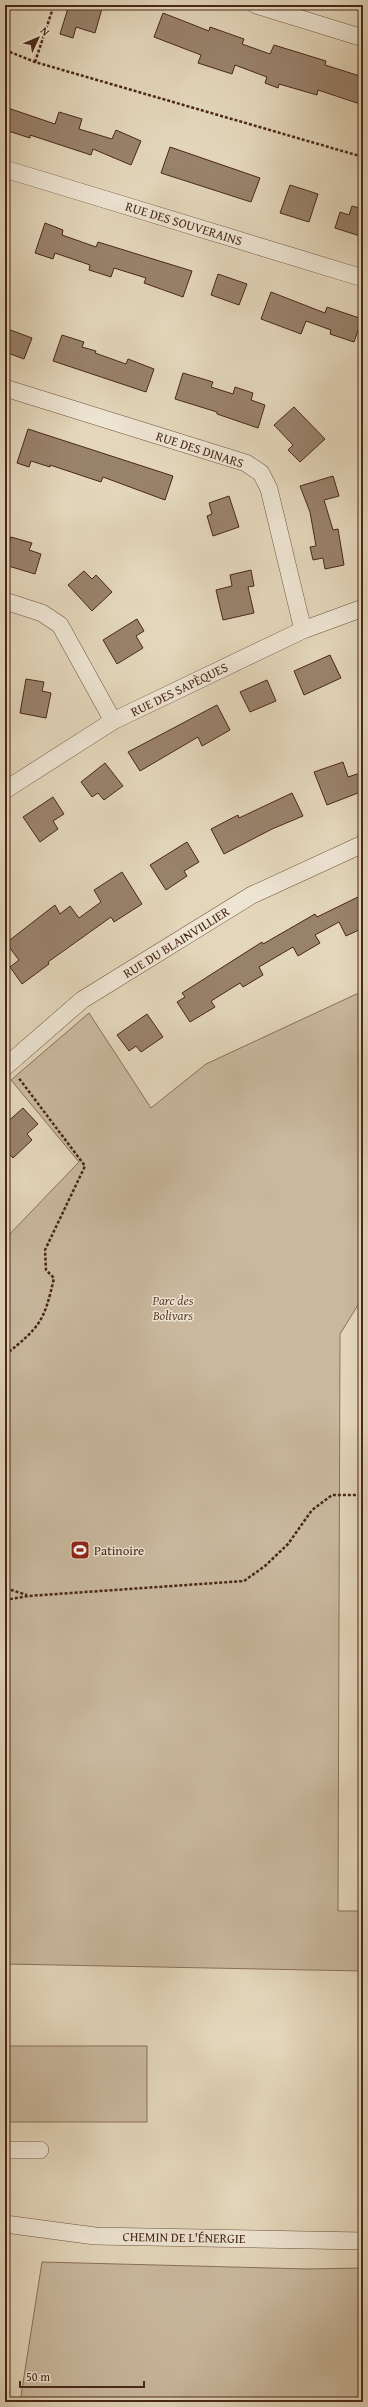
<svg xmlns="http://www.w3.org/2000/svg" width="368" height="2407" font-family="'Gentium Book Plus',serif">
	<rect width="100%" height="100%" fill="#e3d6ba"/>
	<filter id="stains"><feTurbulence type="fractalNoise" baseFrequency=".005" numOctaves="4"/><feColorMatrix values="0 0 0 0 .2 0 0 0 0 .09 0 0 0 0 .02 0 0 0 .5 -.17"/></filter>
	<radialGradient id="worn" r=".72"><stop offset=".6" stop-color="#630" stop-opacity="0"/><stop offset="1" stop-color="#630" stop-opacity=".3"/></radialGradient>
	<g fill="#c9b89e" stroke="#89705b">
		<polygon points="363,991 363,1297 340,1334 338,1911 363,1911 363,1971 5,1964 5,1239 79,1162 11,1080 89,1013 151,1108 206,1064"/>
		<rect x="5" y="2046" width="142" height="76"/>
		<polygon points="42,2262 308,2269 363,2268 363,2402 20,2402"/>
	</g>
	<g fill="#99826c" stroke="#492718">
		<polygon points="69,5 103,5 95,33 76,27 73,38 60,34"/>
		<polygon points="163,13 209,31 210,27 244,39 242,44 270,54 274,45 326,61 325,65 363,77 363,105 318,90 317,95 279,84 278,88 265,83 267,77 235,65 232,74 198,63 201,55 154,37"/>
		<polygon points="5,107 55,124 59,112 82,119 79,129 112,139 116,130 141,141 131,165 93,149 91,155 30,135 30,138 5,130"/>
		<polygon points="170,147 260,178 251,202 161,173"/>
		<polygon points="290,185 318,194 309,222 280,213"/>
		<polygon points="352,206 363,209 363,237 335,228 340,212 349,215"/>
		<polygon points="45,223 63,230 62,235 96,247 98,242 192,271 183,297 144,283 146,278 114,268 111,277 89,270 90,265 55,253 53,259 35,253"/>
		<polygon points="218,274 247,284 239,305 211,295"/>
		<polygon points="271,292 325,313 327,307 362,319 354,342 330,334 331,330 306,321 301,334 261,319"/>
		<polygon points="5,328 32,338 24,359 5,352"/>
		<polygon points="62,335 84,342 82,347 96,351 95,353 126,364 128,359 154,369 146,392 53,361"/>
		<polygon points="183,373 213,382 211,387 233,394 235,387 253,393 251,400 265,405 258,428 217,414 217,412 175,399"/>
		<polygon points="294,407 325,439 300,462 288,450 293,445 274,425"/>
		<polygon points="28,429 173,476 165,500 103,477 101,482 50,465 50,467 31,461 29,467 17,463"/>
		<polygon points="333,476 339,496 324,500 333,530 338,529 344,565 325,569 323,558 313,560 310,547 316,546 310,512 300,486"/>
		<polygon points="229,496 239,527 213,536 207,516 212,514 209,503"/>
		<polygon points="11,537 32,543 29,550 41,554 35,574 5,565 5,556"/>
		<polygon points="251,570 254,586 248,587 254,613 223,620 216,590 232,586 230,575"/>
		<polygon points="84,571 92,579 96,575 112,592 92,611 68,585"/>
		<polygon points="137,619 144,631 136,636 143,648 117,664 103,640"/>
		<polygon points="330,655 341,678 304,695 294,671"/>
		<polygon points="26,679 44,682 42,691 51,693 46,718 20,713"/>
		<polygon points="267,680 276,701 250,712 240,692"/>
		<polygon points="217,705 230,730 202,746 198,737 140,771 128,752"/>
		<polygon points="343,762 348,777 363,772 363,791 327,805 314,772"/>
		<polygon points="105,763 123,786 104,800 98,793 92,797 81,782"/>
		<polygon points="292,793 303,816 272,829 224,854 211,829 238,815 239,818"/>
		<polygon points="53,797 64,814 53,821 58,829 40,842 23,817"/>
		<polygon points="187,842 199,862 184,871 187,876 166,890 150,865"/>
		<polygon points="122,872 142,904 114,922 111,917 48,962 49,964 22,984 10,967 19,960 6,943 55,905 60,914 70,906 79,918 101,902 94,890"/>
		<polygon points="358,897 363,908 363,928 346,936 339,922 315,935 320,943 298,956 293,947 259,967 263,975 243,987 240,983 211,1001 215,1007 190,1022 177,1002 185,997 182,993 262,942 263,944 315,914 317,917"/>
		<polygon points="147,1014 163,1037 141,1052 136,1046 129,1051 117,1035"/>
		<polygon points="23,1108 38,1124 27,1134 32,1140 13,1158 5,1149 5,1124"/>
	</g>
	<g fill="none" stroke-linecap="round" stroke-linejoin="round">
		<g stroke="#705340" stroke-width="18">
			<g id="minor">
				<polyline points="256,5 363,38"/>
				<polyline points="5,169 363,278"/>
				<polyline points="5,388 246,463 261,473 269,489 303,630"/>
				<polyline points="5,601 42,613 60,625 113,721"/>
				<polyline points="5,790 113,721 303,630 363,608"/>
				<polyline points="5,1067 82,1000 252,895 363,844"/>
				<polyline points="5,2150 40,2150"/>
				<polyline points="5,2224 95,2236 363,2241"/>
			</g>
		</g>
		<g stroke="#492718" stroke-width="2.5" stroke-dasharray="3 2" stroke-linecap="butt">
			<polyline points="5,50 35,62 363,157"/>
			<polyline points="35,62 54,5"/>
			<path d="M 5,1355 C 40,1327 44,1322 54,1278 L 46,1270 L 45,1250 L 85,1166 L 18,1077"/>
			<polyline points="5,1542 8,1589 27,1595"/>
			<polyline points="5,1600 28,1596 244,1581 265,1566 288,1544 312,1510 332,1495 363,1495"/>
			<polyline points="8,2134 8,2113"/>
		</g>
		<use href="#minor" stroke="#ede4d2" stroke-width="17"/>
	</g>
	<defs>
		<g id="stadium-square" transform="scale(1)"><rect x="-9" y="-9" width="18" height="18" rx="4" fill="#8f2418" stroke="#ede4d2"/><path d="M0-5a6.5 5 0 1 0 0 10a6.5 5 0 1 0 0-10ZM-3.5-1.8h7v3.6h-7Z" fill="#fff"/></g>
	</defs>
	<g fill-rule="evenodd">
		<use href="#stadium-square" x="80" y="1550"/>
	</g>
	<g text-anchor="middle" stroke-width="3" stroke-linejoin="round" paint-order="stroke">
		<g font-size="13" fill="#492718" stroke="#ede4d2">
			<text transform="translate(184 223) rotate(17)" y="5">RUE DES SOUVERAINS</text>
			<text transform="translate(200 449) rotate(18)" y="5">RUE DES DINARS</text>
			<text transform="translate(179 689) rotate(-26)" y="5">RUE DES SAPÈQUES</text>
			<text transform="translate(176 942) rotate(-32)" y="5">RUE DU BLAINVILLIER</text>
			<text transform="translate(184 2237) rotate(1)" y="5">CHEMIN DE L'ÉNERGIE</text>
		</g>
		<g font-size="13" font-style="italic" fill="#634433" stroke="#ede4d2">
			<text x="173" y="1305">Parc des<tspan x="173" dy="15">Bolivars</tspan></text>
		</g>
		<g font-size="13" fill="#492718" stroke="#ede4d2" text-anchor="start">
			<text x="94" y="1555">Patinoire</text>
		</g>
	</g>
	<rect width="368" height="2407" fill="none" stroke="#e3d6ba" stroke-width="20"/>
	<rect x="6" y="6" width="356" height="2395" fill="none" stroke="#492718" stroke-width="2"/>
	<rect x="10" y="10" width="348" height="2387" fill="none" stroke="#492718"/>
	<g transform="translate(38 38) rotate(46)" stroke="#ede4d2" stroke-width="3" paint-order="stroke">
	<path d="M0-3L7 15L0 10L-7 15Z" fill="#492718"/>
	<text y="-6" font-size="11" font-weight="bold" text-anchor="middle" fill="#492718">N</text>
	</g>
	<path d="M20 2381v6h124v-6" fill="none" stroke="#492718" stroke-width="2"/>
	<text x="26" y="2381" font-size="12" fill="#492718" stroke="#ede4d2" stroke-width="3" paint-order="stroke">50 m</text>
	<rect width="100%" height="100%" filter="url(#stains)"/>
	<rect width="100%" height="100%" fill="url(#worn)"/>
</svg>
